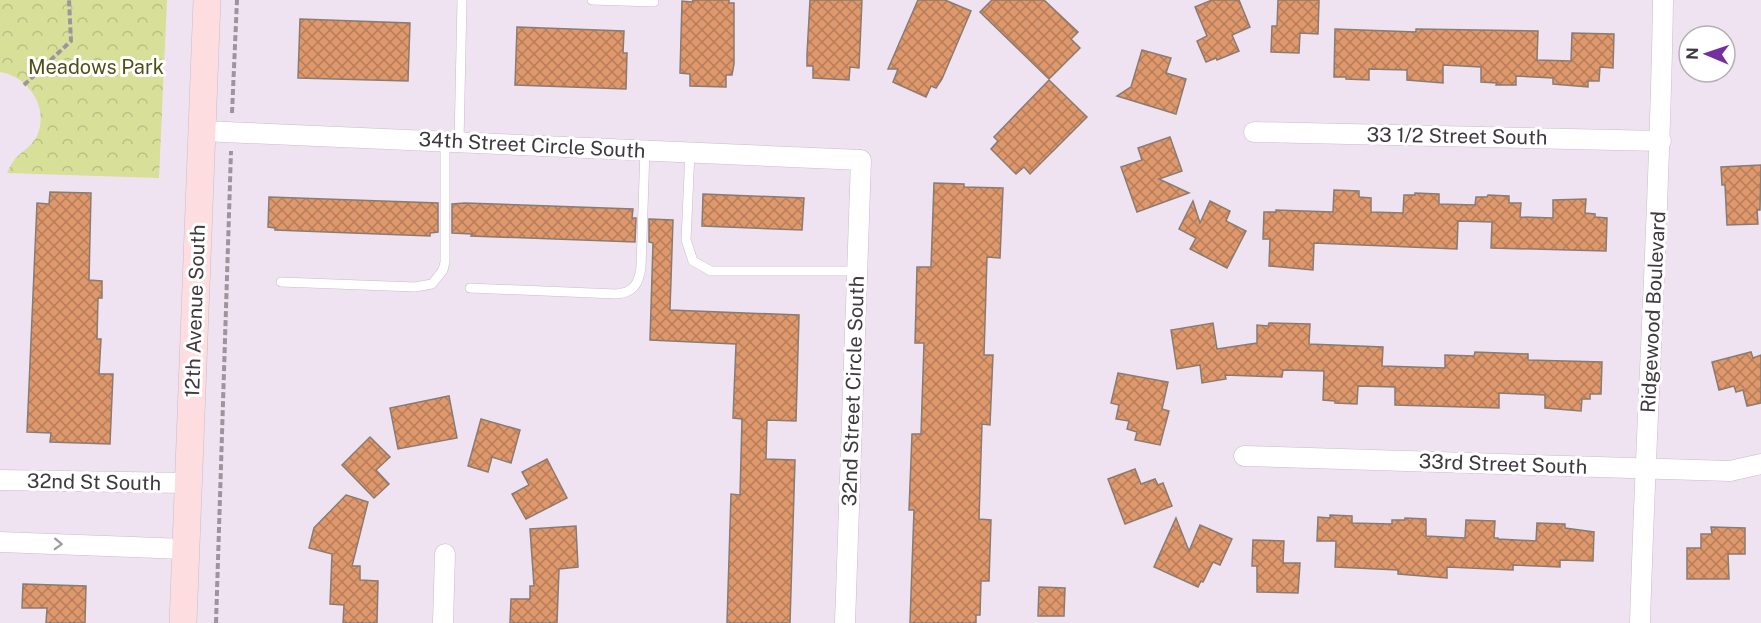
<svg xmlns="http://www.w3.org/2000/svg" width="1761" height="623" font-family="'Public Sans',sans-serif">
	<defs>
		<pattern id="park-crowns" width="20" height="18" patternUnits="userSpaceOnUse" patternTransform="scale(1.5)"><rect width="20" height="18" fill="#d8df98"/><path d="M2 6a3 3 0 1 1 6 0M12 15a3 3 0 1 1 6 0" fill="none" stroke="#bac084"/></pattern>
		<pattern id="building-cross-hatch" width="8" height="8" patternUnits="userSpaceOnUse" patternTransform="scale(1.5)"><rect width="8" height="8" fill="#de986b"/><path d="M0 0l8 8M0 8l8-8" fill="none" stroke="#b57d59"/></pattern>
	</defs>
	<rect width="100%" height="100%" fill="#efe3f1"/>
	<path fill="url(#park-crowns)" d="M 0,0 L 167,0 L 159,178 L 7,173 C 9,169 11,164 14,160 C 21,152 32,146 37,136 C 50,108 28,76 0,72 Z"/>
	<g fill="url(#building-cross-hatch)" stroke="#8a7b72" stroke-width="1.5">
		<polygon points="693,0 729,0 729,3 734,3 734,64 732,75 726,75 726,87 690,86 690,74 680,73 682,1 692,2"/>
		<polygon points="810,0 862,0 859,68 850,67 849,80 813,78 813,66 807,66 807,54"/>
		<polygon points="918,0 945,0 971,11 942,79 936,88 931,86 926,97 893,82 898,69 888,69"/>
		<polygon points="992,0 1044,0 1078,32 1071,39 1080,48 1049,79 980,12"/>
		<polygon points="1212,0 1239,0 1250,27 1232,35 1239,51 1217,60 1216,58 1206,62 1197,41 1207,36 1195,7"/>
		<polygon points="1278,0 1319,0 1318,34 1300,33 1299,53 1271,52 1272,26 1277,26"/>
		<polygon points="300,19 410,23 408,81 298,78"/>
		<polygon points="517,27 624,31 623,53 627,53 626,89 515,85"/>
		<polygon points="1335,29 1416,32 1416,29 1538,31 1537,60 1571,61 1572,33 1614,34 1613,68 1600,67 1599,81 1588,81 1588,87 1553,84 1553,78 1516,76 1516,85 1496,85 1497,83 1481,82 1481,67 1443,65 1443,83 1407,80 1407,70 1369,69 1369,80 1346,79 1346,77 1334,77"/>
		<polygon points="1142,50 1171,58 1166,73 1186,79 1176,114 1117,96 1131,87"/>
		<polygon points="1049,80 1087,117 1030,174 1024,167 1016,174 991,149 998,141 994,137"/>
		<polygon points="1170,137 1182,171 1159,179 1189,193 1137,212 1121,167 1142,160 1138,148"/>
		<polygon points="1761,165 1760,210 1757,210 1758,224 1727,225 1725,185 1722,185 1721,167"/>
		<polygon points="934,183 964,184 964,187 1003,188 1000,258 987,257 984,355 993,355 990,425 982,424 979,519 991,520 989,581 981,581 980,615 976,615 976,623 910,623 914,510 909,510 912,434 921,434 924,343 915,343 917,267 931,267"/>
		<polygon points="1334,190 1359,191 1359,197 1371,198 1371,212 1403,213 1404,195 1415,195 1415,193 1439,194 1439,204 1475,205 1476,197 1487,197 1488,195 1509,196 1509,203 1521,203 1520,217 1553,218 1553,200 1586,199 1585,213 1595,214 1595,217 1607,218 1606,251 1491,248 1492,222 1458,221 1457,249 1314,243 1313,270 1269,266 1270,239 1263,239 1264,212 1276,212 1276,210 1333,212"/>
		<polygon points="50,192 91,193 89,280 102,281 102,298 98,298 97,339 101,339 99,374 113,374 110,444 50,442 51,433 27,432 37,203 49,204"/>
		<polygon points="703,194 804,198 802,230 702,226"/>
		<polygon points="269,197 438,203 438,232 430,233 430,236 275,230 275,228 268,227"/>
		<polygon points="1193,201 1200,223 1210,201 1230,211 1226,221 1246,231 1227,268 1190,249 1196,238 1179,229"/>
		<polygon points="465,203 633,209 632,218 636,218 635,242 471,236 472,234 452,233 452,204"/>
		<polygon points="649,219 673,220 670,310 799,315 796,421 767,420 766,459 795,460 790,623 727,623 731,494 740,495 742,419 733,418 736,344 650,340 653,243 649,242"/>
		<polygon points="1213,323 1217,349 1257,343 1257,325 1268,326 1269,323 1310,324 1309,344 1383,347 1382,366 1445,368 1445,355 1474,356 1475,352 1528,354 1528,360 1602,362 1601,394 1590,394 1590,399 1582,399 1581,411 1545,408 1545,395 1499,393 1499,408 1395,405 1395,387 1358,386 1357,404 1335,403 1335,401 1323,400 1324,371 1283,370 1282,377 1225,375 1226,379 1202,383 1200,365 1177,369 1171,330"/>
		<polygon points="1751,352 1753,358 1761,355 1761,403 1747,406 1743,390 1736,392 1734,386 1719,390 1712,362"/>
		<polygon points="1118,373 1168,382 1162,409 1169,411 1160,445 1135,440 1137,432 1127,429 1129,421 1116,419 1119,405 1111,403"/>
		<polygon points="449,396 457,438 398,449 390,408"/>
		<polygon points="481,419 520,430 511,463 492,457 488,472 468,466"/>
		<polygon points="370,437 390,457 376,470 389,484 374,498 342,465"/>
		<polygon points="547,459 567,498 526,519 512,494 529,485 522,472"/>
		<polygon points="1135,469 1141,484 1155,479 1158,485 1163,483 1172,506 1125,524 1108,479"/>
		<polygon points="346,495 368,502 352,566 360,566 360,580 378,581 377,623 343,623 344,605 330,604 332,554 309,548 314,528"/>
		<polygon points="1330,515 1352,516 1352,523 1392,524 1392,520 1405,520 1405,518 1426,519 1426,536 1465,538 1466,520 1495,521 1494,538 1498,538 1498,539 1536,541 1537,523 1565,524 1565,528 1594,532 1593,561 1560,560 1560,567 1513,565 1513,570 1447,567 1447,578 1398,574 1398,570 1335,567 1336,541 1317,541 1318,517 1330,518"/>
		<polygon points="1176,518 1189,551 1200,525 1232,539 1220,565 1213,562 1203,582 1201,581 1198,587 1154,567"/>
		<polygon points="576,526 578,567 559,569 557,623 510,623 511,599 530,599 530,586 534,586 530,529"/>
		<polygon points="1711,527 1745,528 1745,554 1728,554 1729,579 1687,579 1687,548 1701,548 1701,534 1712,534"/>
		<polygon points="1253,540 1284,541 1283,563 1300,563 1298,593 1257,592 1257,566 1252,566"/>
		<polygon points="23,584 86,586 85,623 46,623 47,608 22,608"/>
		<polygon points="1039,587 1065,588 1064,616 1038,616"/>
	</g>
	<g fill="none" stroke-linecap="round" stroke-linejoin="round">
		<g stroke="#c8bcc9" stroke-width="10">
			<g id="lane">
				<polyline points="592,0 654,2"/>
				<polyline points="459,142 462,0"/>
				<polyline points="690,152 686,240 693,261 711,271 858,271"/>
				<polyline points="281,282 415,287 432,284 443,270 445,262 445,141"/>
				<path d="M 470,288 L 616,294 C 633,293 639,284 641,267 L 645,150"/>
			</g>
		</g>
		<g stroke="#c8bcc9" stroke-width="21">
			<g id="street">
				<polyline points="202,131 861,160 845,623"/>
				<polyline points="1254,132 1661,141"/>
				<polyline points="1244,456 1730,471 1761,464"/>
				<polyline points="0,480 187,483"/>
				<polyline points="0,542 185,549"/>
				<polyline points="443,623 445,554"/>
				<path d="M 1640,623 C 1646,415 1660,208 1663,0"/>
			</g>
		</g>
		<g stroke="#c8bcc9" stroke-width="28">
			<polyline id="secondary" points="183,623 207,0"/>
		</g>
		<g stroke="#9d949e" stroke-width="4" stroke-dasharray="6 3" stroke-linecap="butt">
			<polyline points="24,85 71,41 69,0"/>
			<polyline points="232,113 237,0"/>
			<polyline points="216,623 231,151"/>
		</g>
		<use href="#lane" stroke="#fff" stroke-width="9"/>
		<use href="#street" stroke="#fff" stroke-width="20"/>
		<use href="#secondary" stroke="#fedde0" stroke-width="27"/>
	</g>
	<defs><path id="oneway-chevron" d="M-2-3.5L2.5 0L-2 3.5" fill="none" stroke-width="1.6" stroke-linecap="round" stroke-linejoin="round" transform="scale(1.5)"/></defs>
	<use stroke="#9e9c9e" href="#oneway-chevron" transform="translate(58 544) rotate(2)"/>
	<g text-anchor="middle" stroke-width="6" stroke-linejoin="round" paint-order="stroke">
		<g font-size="20" fill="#4e5116" stroke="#fff">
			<text x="96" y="74">Meadows Park</text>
		</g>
		<g font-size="20" fill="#3e393e" stroke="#fff">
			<text transform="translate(1457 136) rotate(1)" y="7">33 1/2 Street South</text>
			<text transform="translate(532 145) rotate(3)" y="7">34th Street Circle South</text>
			<text transform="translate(195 311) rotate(-88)" y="7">12th Avenue South</text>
			<text transform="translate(1653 312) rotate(-87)" y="7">Ridgewood Boulevard</text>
			<text transform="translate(853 391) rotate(-88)" y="7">32nd Street Circle South</text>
			<text transform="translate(1503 464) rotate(2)" y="7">33rd Street South</text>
			<text transform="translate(94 482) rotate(1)" y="7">32nd St South</text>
		</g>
	</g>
	<g transform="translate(1707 54) rotate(272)"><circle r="28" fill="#ffffff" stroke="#b2b0b2" stroke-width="1.5"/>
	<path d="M0-4.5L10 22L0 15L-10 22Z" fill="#752ea1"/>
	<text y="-9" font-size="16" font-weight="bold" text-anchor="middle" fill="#3e393e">N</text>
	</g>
</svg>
